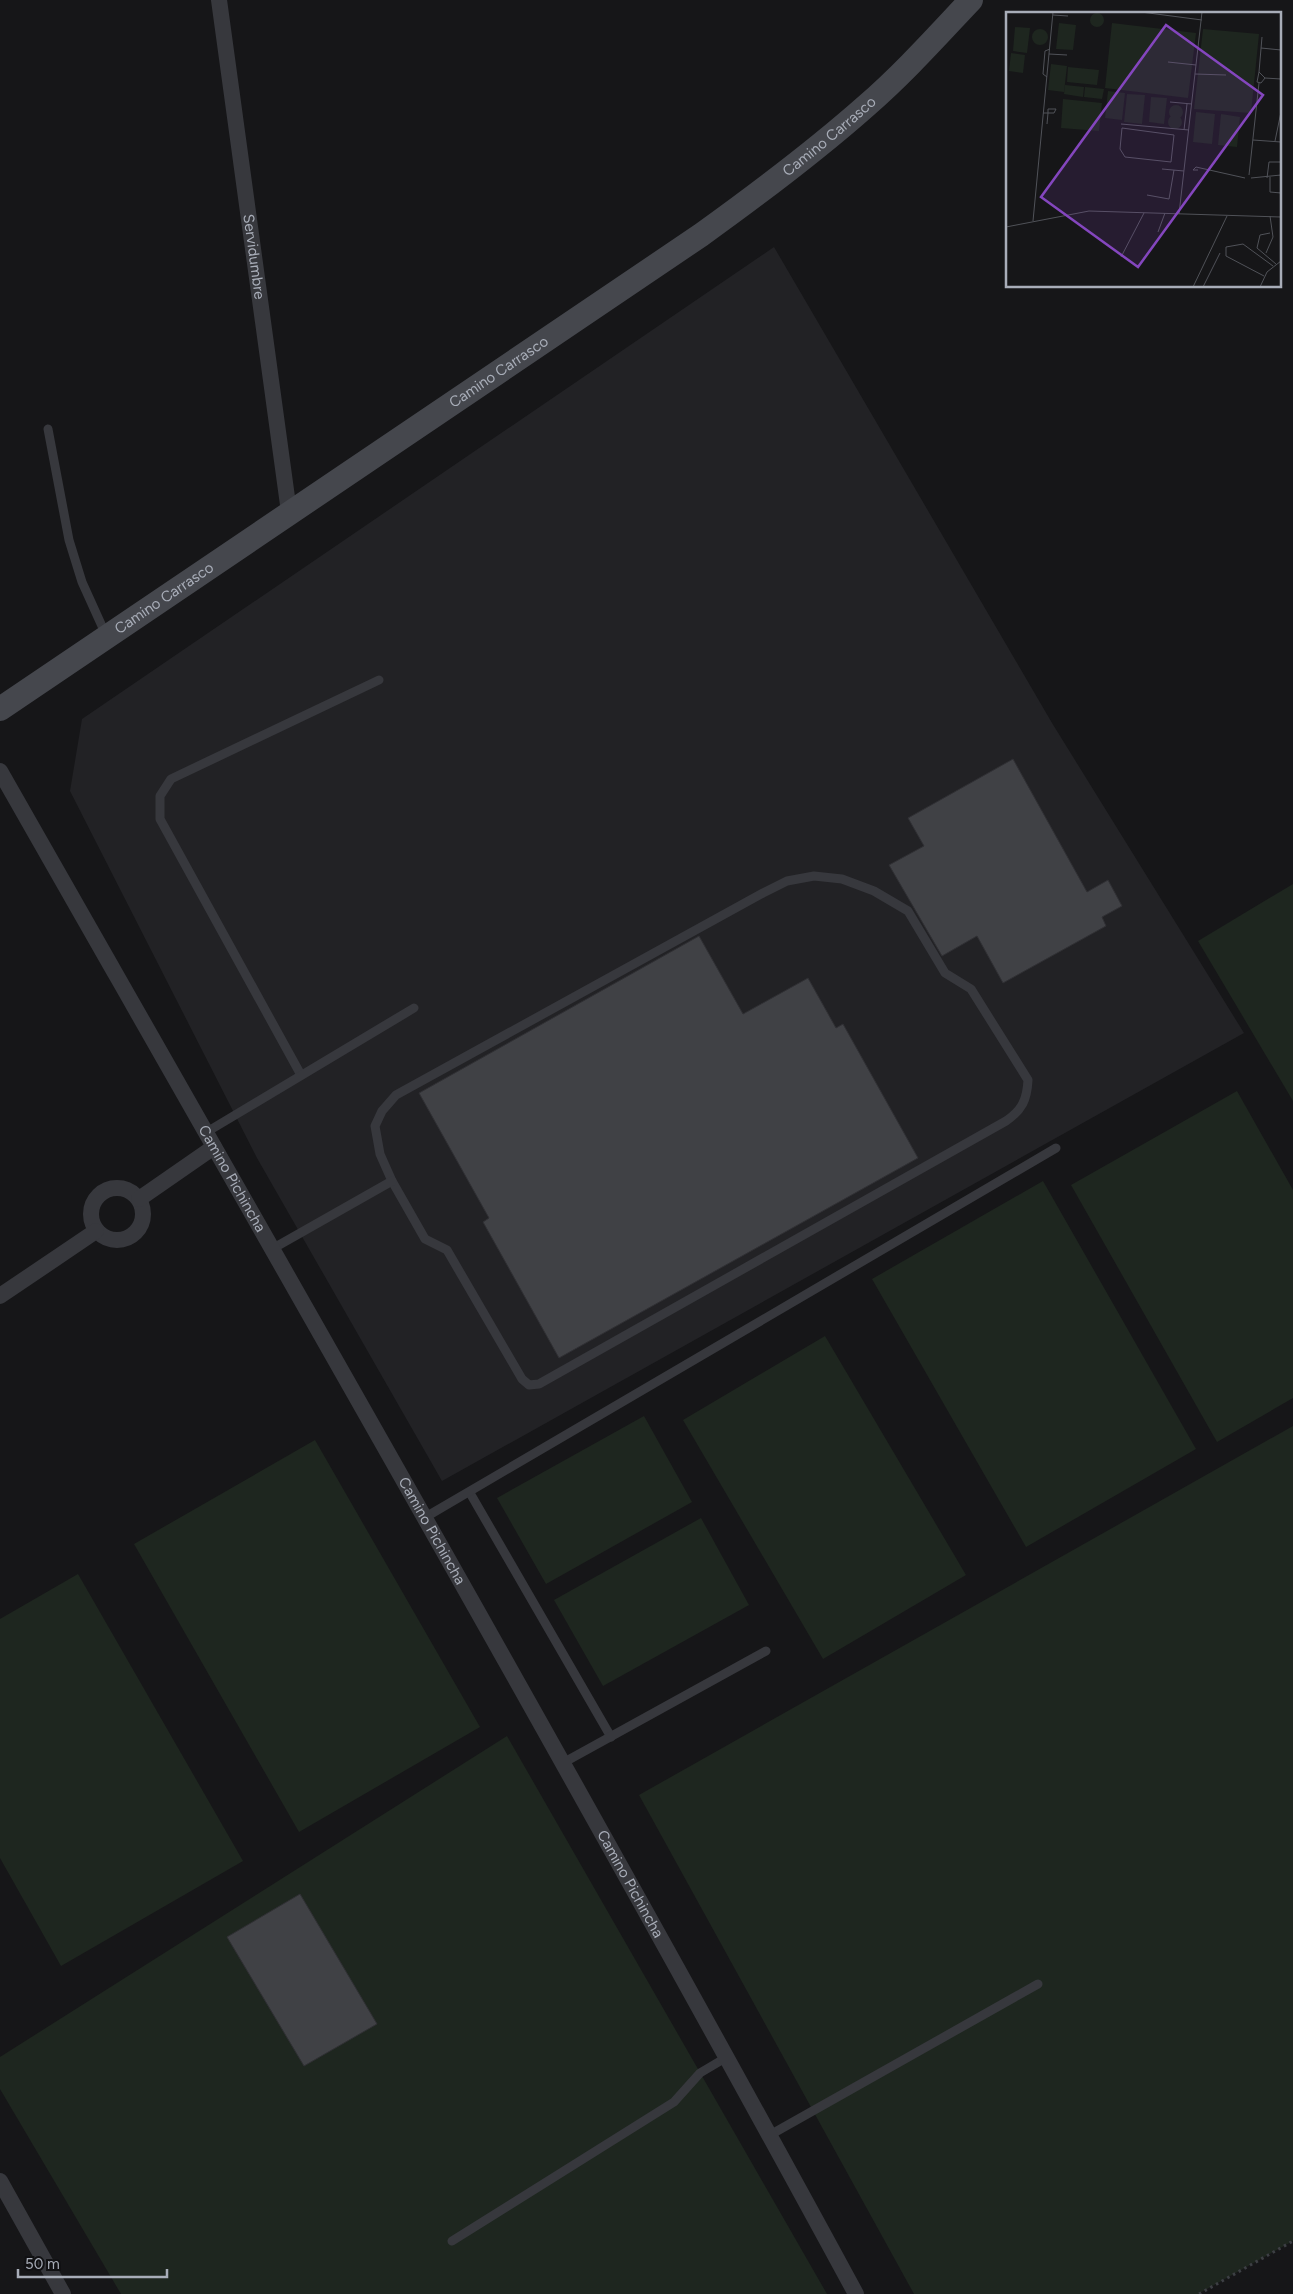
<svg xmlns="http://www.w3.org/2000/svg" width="1293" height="2294" font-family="Figtree,sans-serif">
	<rect width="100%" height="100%" fill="#161618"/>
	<polygon fill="#222225" points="774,247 1052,723 1244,1033 442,1481 257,1158 70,791 82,719"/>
	<g fill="#1e261f">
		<polygon points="1293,884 1293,1101 1198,941"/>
		<polygon points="1237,1091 1293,1190 1293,1398 1217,1442 1071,1185"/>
		<polygon points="1043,1181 1196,1449 1026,1547 872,1279"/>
		<polygon points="825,1336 966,1575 823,1659 683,1420"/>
		<polygon points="644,1416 692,1502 546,1584 497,1498"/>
		<polygon points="1293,1426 1293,2241 1198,2294 914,2294 639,1795"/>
		<polygon points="315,1440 480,1727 299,1832 134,1544"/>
		<polygon points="701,1518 749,1605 603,1686 554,1600"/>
		<polygon points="78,1574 243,1861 61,1966 0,1858 0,1619"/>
		<polygon points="507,1736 827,2294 121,2294 0,2089 0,2057"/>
	</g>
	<g fill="#404145" stroke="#303034">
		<polygon points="1013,759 1087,892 1108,880 1122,906 1102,917 1106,926 1003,983 977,936 942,956 889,865 924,846 908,818"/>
		<polygon points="699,936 743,1014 808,978 836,1028 843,1024 918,1158 559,1358 483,1222 489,1218 419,1093"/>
		<polygon points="300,1894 377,2024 304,2066 227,1937"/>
	</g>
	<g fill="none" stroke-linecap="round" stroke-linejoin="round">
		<polyline stroke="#3d3f44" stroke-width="3" stroke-dasharray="2.5 4" stroke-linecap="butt" points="1199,2294 1293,2241"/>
		<g stroke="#37383d" stroke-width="9">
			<polyline points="48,429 69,540 82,582 106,635"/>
			<path d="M 814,876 L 842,879 L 874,891 L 908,911 L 945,973 L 971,989 L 1028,1080 C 1027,1100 1022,1110 1006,1121 L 539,1384 L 529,1385 L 522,1379 L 447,1250 L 425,1239 L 392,1181 L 380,1154 L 375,1126 L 382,1111 L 396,1095 L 763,893 L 787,881 Z"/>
			<polyline points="301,1075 160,819 160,796 171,779 379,680"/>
			<polyline points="205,1133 414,1008"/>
			<polyline points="272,1249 392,1181"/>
			<polyline points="470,1493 611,1737"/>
			<polyline points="424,1518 1056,1148"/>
			<polyline points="561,1764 766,1651"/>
			<polyline points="770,2135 1038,1984"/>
			<polyline points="452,2241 674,2102 700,2073 727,2057"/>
		</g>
		<g stroke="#37383d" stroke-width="16">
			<path id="s1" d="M 219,0 L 289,512"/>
			<path id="s2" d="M 0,771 C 288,1277 578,1782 856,2294"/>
			<circle cx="117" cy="1214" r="26"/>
			<polyline points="139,1199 214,1147"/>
			<polyline points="0,1296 96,1231"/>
			<polyline points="0,2181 63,2294"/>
		</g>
		<path stroke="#45474d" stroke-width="24" id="s3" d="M 0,709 L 701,235 C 758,194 814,152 866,106 C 904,73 937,36 971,0"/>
	</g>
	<g text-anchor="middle" stroke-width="4" stroke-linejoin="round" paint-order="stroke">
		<g font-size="15" fill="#a8adb8" stroke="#111113">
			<text dy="5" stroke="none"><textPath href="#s3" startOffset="1008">Camino Carrasco</textPath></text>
			<text dy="5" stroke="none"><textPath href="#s1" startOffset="259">Servidumbre</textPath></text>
			<text dy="5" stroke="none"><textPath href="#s3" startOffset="602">Camino Carrasco</textPath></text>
			<text dy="5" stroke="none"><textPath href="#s3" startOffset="198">Camino Carrasco</textPath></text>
			<text dy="5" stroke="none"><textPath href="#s2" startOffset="469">Camino Pichincha</textPath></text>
			<text dy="5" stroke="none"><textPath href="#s2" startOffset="874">Camino Pichincha</textPath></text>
			<text dy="5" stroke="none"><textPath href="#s2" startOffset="1279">Camino Pichincha</textPath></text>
		</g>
	</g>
	<g transform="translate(1006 12)">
		<rect width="275" height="275" fill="#161618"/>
		<path d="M84 8a7 7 0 1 1 14 0a7 7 0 1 1-14 0ZM 53,11 L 70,13 L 67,38 L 50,37 ZM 106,11 L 190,21 L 182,86 L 99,76 ZM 9,15 L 24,16 L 21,41 L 7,39 ZM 197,17 L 253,22 L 245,101 L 188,97 ZM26 25a8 8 0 1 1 16 0a8 8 0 1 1-16 0ZM 5,41 L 19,43 L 17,61 L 3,59 ZM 45,52 L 61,54 L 58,80 L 42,78 ZM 62,55 L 93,58 L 91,73 L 61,70 ZM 59,73 L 78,75 L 77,85 L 58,82 ZM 79,75 L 98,77 L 96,87 L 78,85 ZM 102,79 L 119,81 L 116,108 L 99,106 ZM 121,82 L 139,83 L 136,112 L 118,110 ZM 145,85 L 161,86 L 158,112 L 143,110 ZM 57,87 L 96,91 L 93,119 L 55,116 ZM163 100a7 7 0 1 1 14 0a7 7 0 1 1-14 0ZM 190,100 L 209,102 L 206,132 L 187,130 ZM 215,102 L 234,105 L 231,135 L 212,133 ZM162 110a7 7 0 1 1 14 0a7 7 0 1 1-14 0Z" fill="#1e261f"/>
		<path fill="none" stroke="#505258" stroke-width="1" d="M 135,0 L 196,8M 47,3 L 62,4M 255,36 L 275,38M 43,42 L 61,43M 162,50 L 190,53M 253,60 L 256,25M 189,62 L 220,63M 41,65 L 37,62 L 39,39 L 44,37M 259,66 L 255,71 L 251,70 L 253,60 L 259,66 L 275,67M 164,90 L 186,92M 37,101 L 48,101 L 50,97 L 42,97 L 42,101 L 41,112M 115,112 L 183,118M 116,116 L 168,123 L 165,150 L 119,145 L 114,137 ZM 178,118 L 181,92M 247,128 L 275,130M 269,129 L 275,100M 156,157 L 178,159M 192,158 L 187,158 L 190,155 L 239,166M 243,163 L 253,71M 264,165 L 264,180 L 275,181M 245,166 L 275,163M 261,166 L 263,150 L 275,150M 141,183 L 163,187 L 168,158M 173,202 L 196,0M 27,209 L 47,0M 0,215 L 83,199 L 275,205M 152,220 L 159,201M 264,221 L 254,223 L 251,236 L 270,252M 260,241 L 267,225 L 264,204M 115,245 L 138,201M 258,264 L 220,244 L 220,235 L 237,232 L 267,254M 187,275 L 221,204M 197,275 L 214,241M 254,275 L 261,260 L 275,249"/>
		<path fill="#8446be" fill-opacity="0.15" stroke="#8446be" stroke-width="2.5" d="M 160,13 L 257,83 L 132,255 L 35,185 Z"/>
		<rect width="275" height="275" fill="none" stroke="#a8adb8" stroke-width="2.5"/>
	</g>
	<path d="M18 2269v8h149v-8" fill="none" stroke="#a8adb8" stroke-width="2.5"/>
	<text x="25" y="2269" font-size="15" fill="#a8adb8" stroke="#111113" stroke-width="4" paint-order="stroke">50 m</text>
</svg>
